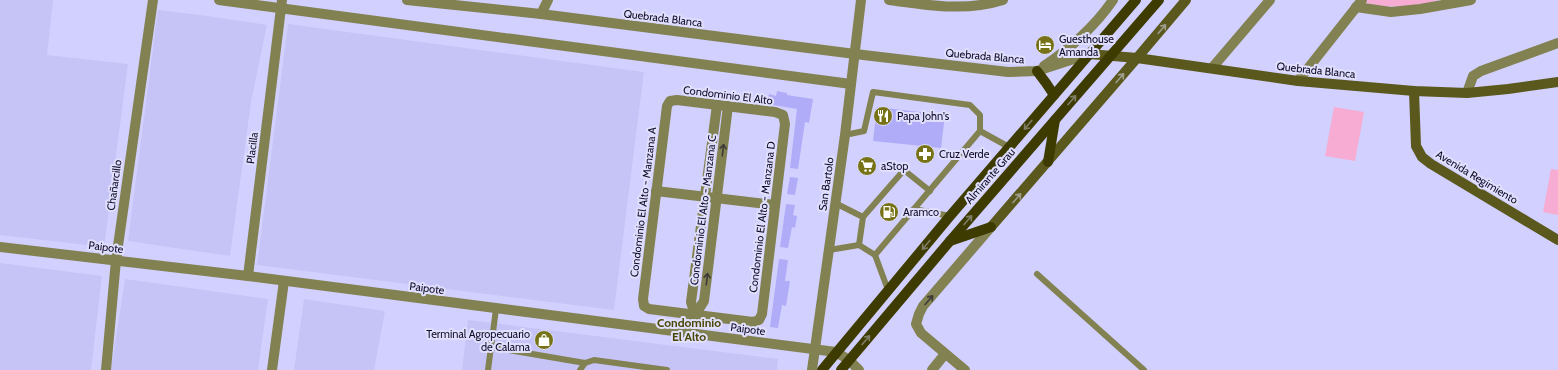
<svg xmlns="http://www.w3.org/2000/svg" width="1558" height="370" font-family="Cabin,sans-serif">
	<rect width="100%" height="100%" fill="#d2d0fe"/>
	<g fill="#c6c4f7">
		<polygon points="0,0 53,0 47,55 128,64 104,247 0,235"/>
		<polygon points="158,10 208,16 267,25 251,102 230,256 128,241"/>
		<polygon points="288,24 644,72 614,310 257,265"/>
		<polygon points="0,263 102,276 91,370 0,370"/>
		<polygon points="125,279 268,299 258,370 111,370"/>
		<polygon points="304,299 385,311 374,370 294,370"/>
		<polygon points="468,320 778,359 777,370 462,370"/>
	</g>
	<g fill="#f6acd3">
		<path d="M 1368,0 L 1439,0 C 1415,7 1390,9 1365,3 Z"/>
		<polygon points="1334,107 1364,112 1355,161 1325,156"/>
		<polygon points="1551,169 1558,170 1558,215 1543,212"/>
	</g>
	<g fill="#b1acf8">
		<polygon points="777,91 787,93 787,95 813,99 809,123 805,122 798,169 790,168 797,109 767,104 769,94 776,96"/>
		<polygon points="877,107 945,115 941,148 873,141"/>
		<polygon points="790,177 798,178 795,195 787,194"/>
		<polygon points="786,204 795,205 793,215 797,216 795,228 792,227 788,248 780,247"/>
		<polygon points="779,259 788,260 785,281 790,281 786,306 782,305 778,328 770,327"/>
	</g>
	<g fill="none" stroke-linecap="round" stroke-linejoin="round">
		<g stroke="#828152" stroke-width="6">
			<polyline points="845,135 864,131 873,92 970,105 980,115 980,131"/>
			<polyline points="835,203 863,217 859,245"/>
			<polyline points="914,209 950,216"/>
			<polyline points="863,217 904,170 930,191"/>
			<polyline points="829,250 859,245 875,255"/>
			<polyline points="1037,274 1144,370"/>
			<polyline points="888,290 875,255 980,131 1009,147"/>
			<polyline points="491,347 585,363"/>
			<polyline points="488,370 496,309"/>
			<polyline points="580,370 585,363 594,360 667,370"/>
		</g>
		<g stroke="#828152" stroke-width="10">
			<polyline points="219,0 851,84"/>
			<polyline points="407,0 541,14 855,54 1008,72 1037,71 1089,54"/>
			<path d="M 889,0 C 927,5 965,12 1003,0"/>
			<polyline points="1356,7 1391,12 1420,9 1471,0"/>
			<polyline points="541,14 548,0"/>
			<path d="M 1044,66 C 1070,49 1096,25 1113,0"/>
			<polyline points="1212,68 1270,0"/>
			<polyline points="1298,81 1362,0"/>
			<polyline points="1467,93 1473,76 1481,71 1558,43"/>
			<polygon points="677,100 775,112 783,115 785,124 762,314 759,320 753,322 649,309 644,306 643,299 667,106 670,101"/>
			<polyline points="656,191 775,205"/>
			<polyline points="0,247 248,276 836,352 849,360 859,370"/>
			<polyline points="248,276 282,0"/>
			<polyline points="695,315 704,301 728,106"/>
			<polyline points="693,334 695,315 691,302 717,105"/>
			<polyline points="106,370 116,260 153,0"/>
			<polyline points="272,370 284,281"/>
			<polyline points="812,370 845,135 861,0"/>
			<polyline points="932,370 945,354"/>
			<polyline points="965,370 921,333 916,324 919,314 923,306 991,227"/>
		</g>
		<g stroke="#5a581c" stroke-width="10">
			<polyline points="1089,54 1137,58 1298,81 1414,91 1467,93 1508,89 1558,82"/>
			<polyline points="1414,91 1416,146 1422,157 1431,164 1558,240"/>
			<polyline points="991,227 1137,58 1186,0"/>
		</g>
		<g stroke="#3e3b00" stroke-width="10">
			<polyline points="1037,71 1046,83 1054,95"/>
			<polyline points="1048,162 1055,120"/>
			<polyline points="950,241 991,227"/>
			<polyline points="822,370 950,216 1136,0"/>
			<polyline points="841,370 950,241 1159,0"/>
		</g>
	</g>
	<defs><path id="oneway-shaft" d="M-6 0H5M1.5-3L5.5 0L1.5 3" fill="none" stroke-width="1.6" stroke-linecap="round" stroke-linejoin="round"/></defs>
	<g stroke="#9d9c8d">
		<use href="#oneway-shaft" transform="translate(1162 29) rotate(-50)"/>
		<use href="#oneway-shaft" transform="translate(1120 78) rotate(-49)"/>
		<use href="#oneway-shaft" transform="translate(1017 198) rotate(-49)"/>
	</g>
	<g stroke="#7f7d66">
		<use href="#oneway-shaft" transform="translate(1072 100) rotate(-49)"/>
		<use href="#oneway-shaft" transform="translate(1028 125) rotate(130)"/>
		<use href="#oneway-shaft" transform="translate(968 220) rotate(-49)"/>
		<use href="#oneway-shaft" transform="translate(926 245) rotate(130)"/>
		<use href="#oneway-shaft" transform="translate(866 340) rotate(-50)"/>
	</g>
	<g stroke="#3e3b38">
		<use href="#oneway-shaft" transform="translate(723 150) rotate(-83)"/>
		<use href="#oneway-shaft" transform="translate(707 279) rotate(-83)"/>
		<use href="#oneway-shaft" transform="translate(929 300) rotate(-49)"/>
	</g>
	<defs>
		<g id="hotel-disc" transform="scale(1)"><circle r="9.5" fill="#767215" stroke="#e0dffe"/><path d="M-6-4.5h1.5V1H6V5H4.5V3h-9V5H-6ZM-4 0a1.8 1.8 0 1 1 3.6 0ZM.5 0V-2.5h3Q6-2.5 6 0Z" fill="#fff"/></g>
		<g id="restaurant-disc" transform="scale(1)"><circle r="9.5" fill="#767215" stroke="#e0dffe"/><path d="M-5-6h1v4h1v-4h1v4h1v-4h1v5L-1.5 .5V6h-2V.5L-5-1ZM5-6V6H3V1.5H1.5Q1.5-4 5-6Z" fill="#fff"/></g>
		<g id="pharmacy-disc" transform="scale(1)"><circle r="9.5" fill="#767215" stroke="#e0dffe"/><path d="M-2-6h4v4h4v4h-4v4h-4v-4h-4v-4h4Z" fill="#fff"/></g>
		<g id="supermarket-disc" transform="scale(1)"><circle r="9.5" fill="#767215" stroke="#e0dffe"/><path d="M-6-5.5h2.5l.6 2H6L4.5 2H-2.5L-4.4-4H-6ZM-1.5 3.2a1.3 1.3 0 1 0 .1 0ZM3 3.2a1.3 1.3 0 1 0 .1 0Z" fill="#fff"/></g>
		<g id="fuel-disc" transform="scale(1)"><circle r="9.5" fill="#767215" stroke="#e0dffe"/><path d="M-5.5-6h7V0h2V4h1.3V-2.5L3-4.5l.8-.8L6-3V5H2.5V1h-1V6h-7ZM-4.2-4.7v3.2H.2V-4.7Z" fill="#fff"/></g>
		<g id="shop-disc" transform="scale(1)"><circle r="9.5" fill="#767215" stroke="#e0dffe"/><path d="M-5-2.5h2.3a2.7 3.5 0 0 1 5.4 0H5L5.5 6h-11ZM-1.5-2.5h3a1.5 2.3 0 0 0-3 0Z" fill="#fff"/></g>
	</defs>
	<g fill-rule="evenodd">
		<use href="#hotel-disc" x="1045" y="45"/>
		<use href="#restaurant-disc" x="883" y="116"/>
		<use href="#pharmacy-disc" x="925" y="154"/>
		<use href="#supermarket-disc" x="867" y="166"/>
		<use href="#fuel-disc" x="889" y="212"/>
		<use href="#shop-disc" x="544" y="340"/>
	</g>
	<g text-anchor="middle" stroke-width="4" stroke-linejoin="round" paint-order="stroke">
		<g font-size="11" fill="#100c27" stroke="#e0dffe">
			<text transform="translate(663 18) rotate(7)" y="4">Quebrada Blanca</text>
			<text transform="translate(985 56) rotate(5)" y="4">Quebrada Blanca</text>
			<text transform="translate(1316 70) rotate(6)" y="4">Quebrada Blanca</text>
			<text transform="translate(728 95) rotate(7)" y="4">Condominio El Alto</text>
			<text transform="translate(252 148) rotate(-83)" y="4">Placilla</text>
			<text transform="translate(990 176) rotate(-49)" y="4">Almirante Grau</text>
			<text transform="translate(1477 177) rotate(31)" y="4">Avenida Regimiento</text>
			<text transform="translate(826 184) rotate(-82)" y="4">San Bartolo</text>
			<text transform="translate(114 185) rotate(-82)" y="4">Chañarcillo</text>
			<text transform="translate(643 202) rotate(-83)" y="4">Condominio El Alto - Manzana A</text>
			<text transform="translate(703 210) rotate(-83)" y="4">Condominio El Alto - Manzana C</text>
			<text transform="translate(762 217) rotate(-83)" y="4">Condominio El Alto - Manzana D</text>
			<text transform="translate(106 247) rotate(7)" y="4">Paipote</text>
			<text transform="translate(427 288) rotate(7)" y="4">Paipote</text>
			<text transform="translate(748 329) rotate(7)" y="4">Paipote</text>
		</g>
		<g font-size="11" fill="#100c27" stroke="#e0dffe" text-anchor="start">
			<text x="1059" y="43">Guesthouse<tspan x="1059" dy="13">Amanda</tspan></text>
			<text x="897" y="120">Papa John's</text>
			<text x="939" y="158">Cruz Verde</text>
			<text x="881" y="170">aStop</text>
			<text x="903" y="216">Aramco</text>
			<text x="530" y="338" text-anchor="end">Terminal Agropecuario<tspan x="530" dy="13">de Calama</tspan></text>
		</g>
		<g font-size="12" font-weight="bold" fill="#4b4806" stroke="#e0dffe">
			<text x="689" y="327">Condominio<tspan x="689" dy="14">El Alto</tspan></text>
		</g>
	</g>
</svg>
